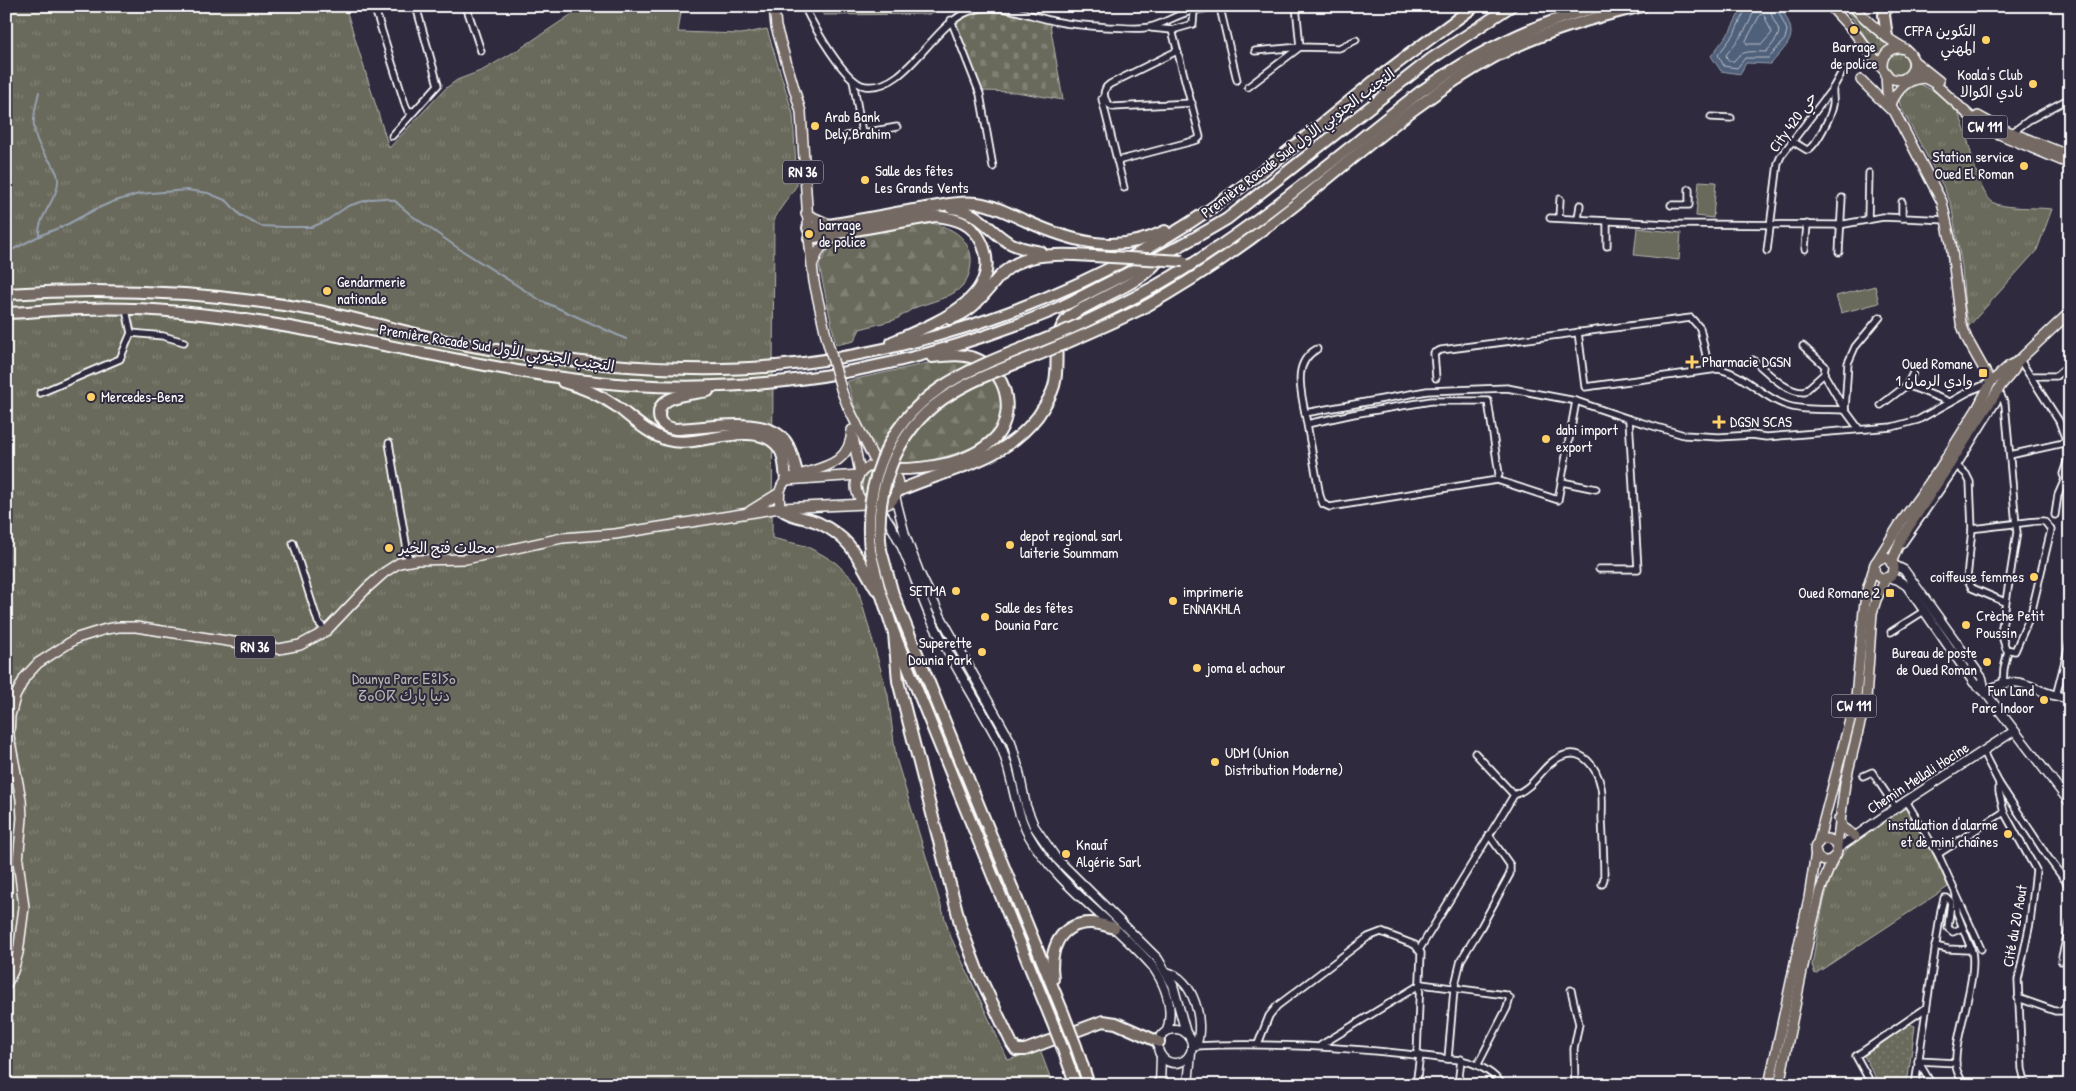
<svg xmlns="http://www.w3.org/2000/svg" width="2076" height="1091" font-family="'Patrick Hand','Playpen Sans Arabic','Noto Sans Tifinagh',sans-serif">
	<defs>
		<pattern id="grass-tufts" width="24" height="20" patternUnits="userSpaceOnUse" patternTransform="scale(1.25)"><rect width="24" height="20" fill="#6a6b5c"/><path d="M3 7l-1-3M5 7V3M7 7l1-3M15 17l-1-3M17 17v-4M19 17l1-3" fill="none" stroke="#808174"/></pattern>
		<pattern id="forest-firs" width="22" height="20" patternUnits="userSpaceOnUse" patternTransform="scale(1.25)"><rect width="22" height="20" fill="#6a6b5c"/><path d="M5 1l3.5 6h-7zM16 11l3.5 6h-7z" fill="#808174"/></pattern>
		<pattern id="cemetery-stones" width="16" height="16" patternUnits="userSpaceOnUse" patternTransform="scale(1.25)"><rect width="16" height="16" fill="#6a6b5c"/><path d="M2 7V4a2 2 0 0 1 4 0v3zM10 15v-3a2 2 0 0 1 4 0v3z" fill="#808174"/></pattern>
		<pattern id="garden-dots" width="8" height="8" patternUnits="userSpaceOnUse" patternTransform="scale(1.25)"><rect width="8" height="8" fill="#6a6b5c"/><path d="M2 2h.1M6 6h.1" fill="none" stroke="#808174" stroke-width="1.8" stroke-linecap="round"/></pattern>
	</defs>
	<rect width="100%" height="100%" fill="#2f2a3d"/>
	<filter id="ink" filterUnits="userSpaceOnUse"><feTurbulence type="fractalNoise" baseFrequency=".02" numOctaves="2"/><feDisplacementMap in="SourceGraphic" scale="10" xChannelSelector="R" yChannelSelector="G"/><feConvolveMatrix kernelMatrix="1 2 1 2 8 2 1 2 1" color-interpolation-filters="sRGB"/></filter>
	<g filter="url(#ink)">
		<g fill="url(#grass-tufts)" stroke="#b4b5ae">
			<polygon points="6,6 345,6 389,148 446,88 457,80 483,70 521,48 584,6 682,6 678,32 741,34 767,29 793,114 797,185 774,218 772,538 806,546 823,555 836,563 856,582 888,695 896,758 950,935 1008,1060 1040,1050 1053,1085 6,1085"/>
			<polygon points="1843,6 1849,6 1892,46 1880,57"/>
			<circle cx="1897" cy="64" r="11"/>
			<path d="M 1920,84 C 1935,91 1950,100 1959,115 C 1970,135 1975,192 1994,203 C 2006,209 2037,207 2052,209 L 2037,250 L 1969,326 L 1965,309 L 1962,267 L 1951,204 L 1943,186 L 1901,108 L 1898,97 L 1904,89 Z"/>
			<circle cx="878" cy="486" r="16"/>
			<path d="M 1905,808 L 1931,850 L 1948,887 L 1815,974 L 1812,965 C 1818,933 1824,880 1843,854 C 1858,834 1884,822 1905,808 Z"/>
		</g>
		<g fill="url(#forest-firs)" stroke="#b4b5ae">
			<path d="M 932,223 C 950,228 963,233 970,252 C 973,262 970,277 963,285 C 953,298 929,302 914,308 C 907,312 901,317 894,320 C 883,323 871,326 860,329 L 854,341 L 836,345 L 819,265 L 834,241 L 842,237 Z"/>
			<path d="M 961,358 C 981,363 993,370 999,390 C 1003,403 1004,415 996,426 C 991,434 982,442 974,446 C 956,456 895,472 879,457 C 864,443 853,401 847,381 L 937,361 Z"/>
		</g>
		<polygon fill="url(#cemetery-stones)" stroke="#b4b5ae" points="988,10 1002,10 1050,24 1063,100 1016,92 982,91 954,21 970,13"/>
		<polygon fill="url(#garden-dots)" stroke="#b4b5ae" points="1909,1024 1915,1026 1907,1085 1880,1085 1864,1056"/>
		<g fill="#6a6b5c" stroke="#b4b5ae">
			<polygon points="822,6 931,6 931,14 823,15"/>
			<polygon points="1699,181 1716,182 1713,218 1696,216"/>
			<polygon points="1637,228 1681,233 1679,260 1634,255"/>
			<polygon points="1875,286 1879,303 1841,313 1836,296"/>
		</g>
		<path fill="#50607a" stroke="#96a0af" d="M 1743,6 L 1780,6 C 1799,37 1792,39 1771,64 L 1746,63 L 1740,74 L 1721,71 L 1711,56 L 1730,31 Z"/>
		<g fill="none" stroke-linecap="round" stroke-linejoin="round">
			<g stroke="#b9bfca" stroke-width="1">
				<polyline points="1747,6 1734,34 1718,55 1724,66 1737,68 1745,58 1769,58 1785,39 1787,30 1776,6"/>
				<path d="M 1754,6 C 1753,24 1736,42 1726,55 L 1728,61 L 1734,61 C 1742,49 1753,52 1766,52 C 1791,24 1772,32 1770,6"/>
				<polygon points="1761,14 1764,15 1772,33 1762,44 1747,44 1746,41"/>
			</g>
			<g stroke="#96a0af" stroke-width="2">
				<path d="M 39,236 C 37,216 60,197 58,178 C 57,170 50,161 45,155 C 29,132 33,117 39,92"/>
				<polyline points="6,253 39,236 68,224 94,210 112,202 139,194 187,190 208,193 227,201 240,215 261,226 283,227 312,227 326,221 348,206 371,199 384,198 395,201 411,215 458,248 540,300 626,339"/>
			</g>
			<g stroke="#fff" stroke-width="9">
				<g id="street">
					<polyline points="374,6 405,104 408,111 414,111"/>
					<polyline points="466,6 481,51"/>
					<path d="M 804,6 C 813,25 845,83 865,86 C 907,92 932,24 970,11 C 1000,0 1029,17 1059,22 C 1075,25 1092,26 1108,27 C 1120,27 1137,30 1150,27 C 1164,24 1177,14 1192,11 C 1208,7 1225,7 1241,6"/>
					<polyline points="1151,6 1169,6"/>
					<polyline points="1220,8 1237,80"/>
					<polyline points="951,20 980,94 993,167"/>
					<polyline points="1151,28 1172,30 1193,24 1194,10 1191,6"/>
					<path d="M 1177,51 L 1110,84 C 1101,90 1103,102 1113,107 L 1192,103"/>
					<polyline points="1255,51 1300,47 1296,6"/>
					<polyline points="853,80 862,133"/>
					<polyline points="1248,87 1300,47 1339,48 1356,40"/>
					<polyline points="1102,99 1124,188"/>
					<polyline points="1711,117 1731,118"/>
					<polyline points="2013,132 2029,120 2070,98"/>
					<polyline points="392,136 438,85 416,6"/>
					<polyline points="846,136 897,127"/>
					<path d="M 1792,141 L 1807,150 C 1816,147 1832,114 1833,105 C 1834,100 1832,93 1833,88"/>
					<polyline points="1117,161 1197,140 1200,137 1172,30"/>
					<polyline points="1902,202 1902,218"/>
					<polyline points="1671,205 1689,205 1689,189"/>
					<polyline points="1550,218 1670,224 1839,225 1883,217 1947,220"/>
					<polyline points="1559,218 1560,199"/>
					<polyline points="1578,219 1580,205"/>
					<polyline points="1868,220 1869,173"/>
					<polyline points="1607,246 1607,221"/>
					<polyline points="1805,249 1807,224"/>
					<polyline points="1767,251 1778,163 1781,156 1833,88 1843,70"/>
					<polyline points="1839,252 1842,198"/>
					<path d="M 1578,332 L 1585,387 L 1718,369 C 1743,373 1760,395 1783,404 C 1798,411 1827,409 1845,410 L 1848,363 L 1855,347 L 1880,317"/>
					<polyline points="131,333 163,336 184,342"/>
					<path d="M 1753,360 C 1768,372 1784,392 1804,392 L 1824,374 L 1825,366 L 1803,346"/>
					<polyline points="2020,360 2059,421 2070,451"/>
					<polyline points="1824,374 1845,410 1859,429"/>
					<polyline points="2032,376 2056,376 2070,364"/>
					<polyline points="1436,378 1434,353 1441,350 1691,318 1700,328 1709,369"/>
					<polyline points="1907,385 1950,402"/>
					<polyline points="40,393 120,359 131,333 126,310"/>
					<polyline points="1881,405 1907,385 1913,373"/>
					<path d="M 1305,413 C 1301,391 1292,363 1317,349"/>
					<polyline points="1307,424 1353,414 1431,401 1488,401 1499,474 1497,480 1330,507 1323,504 1320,496 1307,424 1305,413 1427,391 1507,388 1576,401 1629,419 1684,435 1719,437 1752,435 1766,437 1892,427 1918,420 1970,391 1991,382"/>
					<polyline points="389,443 409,561"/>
					<polyline points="2070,453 2063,474 2065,479 2070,482"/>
					<polyline points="2010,455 2068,442"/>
					<polyline points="1957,466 1966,474 1970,482 1972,529 1967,578 1972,588 2005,602"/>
					<polyline points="1497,480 1558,500 1576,401"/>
					<polyline points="1562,482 1596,489"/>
					<polyline points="2055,515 2058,495 2065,479"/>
					<path d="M 1972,529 C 1982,528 2038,520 2043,521 C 2047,523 2049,527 2051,530 L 2031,614 L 2015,651 L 2006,649 L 2001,633 L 2017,532 L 2016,525 L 2005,404 L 2001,396"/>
					<polyline points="293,543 318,622 326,631"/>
					<polyline points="1899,546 1902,545 1957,466 2001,395"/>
					<polyline points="1599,569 1638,569 1629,419"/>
					<polyline points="1891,632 1924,611"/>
					<polyline points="2003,683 2004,669 2008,650"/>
					<polyline points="2056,696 2070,641"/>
					<polyline points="1983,752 1999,783 1999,792 2004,812 2036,870 2030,923 2018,980 2022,1069 2026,1085"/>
					<polyline points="1475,753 1514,795"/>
					<polyline points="1863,776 1872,772 1896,808"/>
					<polyline points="1999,783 2047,856 2070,887"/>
					<polyline points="1906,801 1938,854 1981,949"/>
					<polyline points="1938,854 2004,812"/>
					<polyline points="1935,946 1948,949 1968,950 1970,946 1957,913 1956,896"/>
					<path d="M 1419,950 L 1514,795 C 1536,787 1541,766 1560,757 C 1582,746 1597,767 1601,787 C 1603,797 1602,808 1602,818 C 1603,838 1604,859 1604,879 L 1602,884"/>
					<polyline points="2061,961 2070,923"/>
					<polyline points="1571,990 1579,1024 1574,1049 1575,1085"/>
					<polyline points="2018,998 2055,1011 2062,1011 2070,1000"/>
					<polyline points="2069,1001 2070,1032"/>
					<polyline points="1258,1044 1269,1016 1277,1006 1368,937 1381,932 1415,945 1421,953 1417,1054"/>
					<polyline points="1321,1045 1421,984 1506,995 1510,998 1507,1008 1478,1064"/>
					<path d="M 1194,1046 C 1280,1042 1363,1048 1448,1059 C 1469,1059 1489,1068 1503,1085"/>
					<polyline points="1448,1059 1454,989 1461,960 1481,927 1510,874 1510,865 1489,835"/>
					<polyline points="1918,1061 1956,1063"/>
					<polyline points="1918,1061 1932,1085"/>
					<polyline points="1416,1085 1420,1055"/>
					<polyline points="1458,1085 1461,1059"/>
					<polyline points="1872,1085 1856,1056 1926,1008"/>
					<polyline points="1915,1085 1941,910 1944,898 1947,898 1951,902 1948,928 1953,932 1962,928"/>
					<path d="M 1964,1085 C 1961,1079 1957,1073 1956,1066 C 1953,1037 1982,970 1970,946"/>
				</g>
			</g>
			<g stroke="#fff" stroke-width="11">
				<g id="secondary">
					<polyline points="895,496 905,535 919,572 941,617 1011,742 1018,767 1026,806 1034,826 1056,858 1158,959 1173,985 1186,1033"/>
					<path d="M 879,508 C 904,539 915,584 931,619 C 952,663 978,702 1000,744 C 1013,773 1013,806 1028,834 C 1055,884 1116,923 1153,967 C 1166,986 1174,1008 1167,1031"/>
					<polyline points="1892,564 1904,570 1913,582 1982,678 1985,692"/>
					<polyline points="1888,577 1898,580 1907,586 1974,683 1985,692 2070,803"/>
					<path d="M 1985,692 C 2024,668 2033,696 2070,698"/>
					<polyline points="1837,849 1906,801 2014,731"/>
					<path d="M 1166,972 C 1194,978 1205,1022 1196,1046"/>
					<circle cx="1175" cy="1046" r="17"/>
					<polyline points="1160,1085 1161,1056"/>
					<polyline points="1188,1085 1191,1053"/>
				</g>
			</g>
			<g stroke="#fff" stroke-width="12">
				<g id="primary">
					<polyline points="774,6 776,27 801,112 809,238 814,282 827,340"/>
					<polyline points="1830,6 1854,32 1882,68"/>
					<path d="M 1852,6 C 1864,17 1875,29 1888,38 C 1895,44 1908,48 1912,57 C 1916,65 1912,74 1905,78 C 1900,81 1895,80 1890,78 L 1882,68 C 1881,54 1891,45 1905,49"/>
					<polyline points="1914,61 1939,81"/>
					<polyline points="1912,71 1934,83 1972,118 1992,131 2070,164"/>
					<polyline points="1886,75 1887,92 1892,107 1942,202 1951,243 1961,323 1967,339 1991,382"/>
					<polyline points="1861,80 1890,109"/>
					<path d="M 1891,104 C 1898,88 1908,78 1926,78"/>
					<polyline points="1978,116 2000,128 2070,156"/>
					<polyline points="806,214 831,225"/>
					<polyline points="812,265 820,249 838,233"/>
					<polyline points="842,392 848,407 877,465"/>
					<polyline points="853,437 860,473"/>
					<circle cx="877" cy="486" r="21"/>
					<path d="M 793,477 C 820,467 850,467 852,430"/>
					<path d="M 780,508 C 779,497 778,489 786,480 L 859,475"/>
					<polyline points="750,511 779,493"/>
					<circle cx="1884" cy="568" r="10"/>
					<polyline points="1877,561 1900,524 1940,468 1977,409 1991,382 2009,366 2017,362 2070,312"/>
					<polyline points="1891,563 1901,539 2002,384 2014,370 2017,362"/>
					<polyline points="1839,819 1843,828 1855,836"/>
					<circle cx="1826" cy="850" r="11"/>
					<polyline points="1818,843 1856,697 1864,610 1867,590 1874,568"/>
					<polyline points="1837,846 1845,783 1866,699 1872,613 1876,600 1886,578"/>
					<polyline points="6,985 13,971 18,953 24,907 18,861 22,818 21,799 9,736 10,716 15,697 25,677 38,663 77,638 106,629 119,627 136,627 279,649 300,645 326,631 367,588 385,572 399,563 415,560 466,559 562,538 615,534 780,508 866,504"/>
					<polyline points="1769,1085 1809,898 1816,852"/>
					<polyline points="1779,1085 1809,937 1820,891 1833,858"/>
				</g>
			</g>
			<g stroke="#fff" stroke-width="14">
				<g id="highway">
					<polyline points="1886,6 1884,15 1887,37"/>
					<path d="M 951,208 C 979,211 987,229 1008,242 C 1018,248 1030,250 1041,252"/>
					<path d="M 808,228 C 845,223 883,215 920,209 C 938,206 958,201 977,203 C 994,205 1010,214 1026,221 C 1073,242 1116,255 1165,231"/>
					<path d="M 809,238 L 935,216 C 955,218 973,223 982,243 C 1006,299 930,325 892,342"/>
					<path d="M 6,294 C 110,287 212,292 314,310 C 371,321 426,339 484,348 C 578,364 681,375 776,366 C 922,352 1067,301 1191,222 C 1256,180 1314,130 1373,82 C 1406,56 1441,31 1475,6"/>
					<path d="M 1137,296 C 1240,242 1328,163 1420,92 C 1475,53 1536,22 1602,6"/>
					<path d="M 1141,309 C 1196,279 1246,244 1295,205 C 1360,153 1422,96 1496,56 C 1542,32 1592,18 1643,6"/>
					<path d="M 6,313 C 31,312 57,309 82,309 C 143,307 205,313 265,323 C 388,342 509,377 633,385 C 775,394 911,367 1042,315 C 1065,306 1088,293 1110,282 C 1150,262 1189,242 1227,219 L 1431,59 L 1511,6"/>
					<path d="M 950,319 C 972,312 983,296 997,279 C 1017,255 1045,254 1075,255"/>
					<path d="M 563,382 C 582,387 600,395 616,406 C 632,418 648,434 667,440 C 695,448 740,425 767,438 C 785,447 784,462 786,480"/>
					<path d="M 708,391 C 693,394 658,394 659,415 C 659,425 667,427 675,429 C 705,429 767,414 786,442 C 793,452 794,465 798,475"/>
					<path d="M 888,469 C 922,470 967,465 993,440 C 1016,418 1009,375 981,361 C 966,353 949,355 932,357"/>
					<path d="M 896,492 C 948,468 1001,464 1038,416 C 1044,407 1051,397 1054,386 C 1061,362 1049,337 1069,317 C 1075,311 1084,308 1091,304 C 1114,291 1141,281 1158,261"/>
					<path d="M 780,508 C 791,518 806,517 819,523 C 854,540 858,560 876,589"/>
					<polyline points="881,550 893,594 1064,1015"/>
					<polyline points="870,551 879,587 894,633 1051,1019"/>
					<polyline points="894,633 898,681 961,927 979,975 1012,1044 1016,1050 1025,1050 1103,1021 1116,1023 1159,1042"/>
					<path d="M 1053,979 C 1049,951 1058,923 1091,923 C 1099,923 1107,926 1114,928"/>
					<polyline points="1076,1046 1089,1085"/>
					<polyline points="1064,1052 1076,1085"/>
					<polyline points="1158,1085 1160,1082"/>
				</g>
			</g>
			<use href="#street" stroke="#2f2a3d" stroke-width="5.5"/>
			<use href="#secondary" stroke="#2f2a3d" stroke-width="8"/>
			<use href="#primary" stroke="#756964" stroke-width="9"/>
			<use href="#highway" stroke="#756964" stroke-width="10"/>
			<g stroke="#fff" stroke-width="12" stroke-linecap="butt">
				<polyline id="primary-bridge" points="827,340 842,392"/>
			</g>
			<g stroke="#fff" stroke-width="14" stroke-linecap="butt">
				<g id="highway-bridge">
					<polyline points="1075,255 1183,261"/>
					<path d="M 881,550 C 874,493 894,433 943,399 C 972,379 1007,367 1040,354 C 1074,340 1108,325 1141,309"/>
					<path d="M 870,551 C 867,520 869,492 881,462 C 909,386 980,366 1048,338 C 1079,326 1108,311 1137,296"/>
					<polyline points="1064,1015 1076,1046"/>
					<polyline points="1051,1019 1064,1052"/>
				</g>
			</g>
			<use href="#primary-bridge" stroke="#756964" stroke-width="9"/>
			<use href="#highway-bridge" stroke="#756964" stroke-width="10"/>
		</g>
	</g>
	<g fill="#ffd166" stroke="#2f2a3d" stroke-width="2">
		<circle cx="1854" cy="30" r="5"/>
		<circle cx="1986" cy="40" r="5"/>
		<circle cx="2033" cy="84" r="5"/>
		<circle cx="815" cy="126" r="5"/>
		<circle cx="2024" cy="166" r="5"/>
		<circle cx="865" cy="180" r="5"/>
		<circle cx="809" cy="234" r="5"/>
		<circle cx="327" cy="291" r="5"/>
		<path d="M1689.5 354.5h5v5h5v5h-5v5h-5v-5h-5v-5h5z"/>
		<rect x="1978" y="368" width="10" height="10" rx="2.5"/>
		<circle cx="91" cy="397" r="5"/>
		<path d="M1716.5 414.5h5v5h5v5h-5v5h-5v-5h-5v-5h5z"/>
		<circle cx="1546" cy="439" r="5"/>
		<circle cx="1010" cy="545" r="5"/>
		<circle cx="389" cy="548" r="5"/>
		<circle cx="2034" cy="577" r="5"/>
		<circle cx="956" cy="591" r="5"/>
		<rect x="1885" y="588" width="10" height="10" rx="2.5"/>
		<circle cx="1173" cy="601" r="5"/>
		<circle cx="985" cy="617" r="5"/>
		<circle cx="1966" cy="625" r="5"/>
		<circle cx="982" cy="652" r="5"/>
		<circle cx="1987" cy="662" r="5"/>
		<circle cx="1197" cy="668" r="5"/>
		<circle cx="2044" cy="700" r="5"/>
		<circle cx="1215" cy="762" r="5"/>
		<circle cx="2008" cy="834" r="5"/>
		<circle cx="1066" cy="854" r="5"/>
	</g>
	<g text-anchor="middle" stroke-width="4" stroke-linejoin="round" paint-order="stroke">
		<g fill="#2f2a3d" stroke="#c1bfc5" stroke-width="1">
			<rect x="1962.5" y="115.5" width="45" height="23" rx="4"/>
			<rect x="783" y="160.5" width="40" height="23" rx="4"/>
			<rect x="235" y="635.5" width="40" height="23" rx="4"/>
			<rect x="1831.5" y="694.5" width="45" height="23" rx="4"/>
		</g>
		<g font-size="14" font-weight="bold" fill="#fff">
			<text x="1985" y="132">CW 111</text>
			<text x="803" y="177">RN 36</text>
			<text x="255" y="652">RN 36</text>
			<text x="1854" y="711">CW 111</text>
		</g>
		<g font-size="15" fill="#fff" stroke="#2f2a3d" text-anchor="start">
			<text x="1976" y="36" text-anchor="end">CFPA التكوين<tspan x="1976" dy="17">المهني</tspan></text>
			<text x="1854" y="52" text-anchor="middle">Barrage<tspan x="1854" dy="17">de police</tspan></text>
			<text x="2023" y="80" text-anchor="end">Koala's Club<tspan x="2023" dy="17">نادي الكوالا</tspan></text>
			<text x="825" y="122">Arab Bank<tspan x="825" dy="17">Dely Brahim</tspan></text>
			<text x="2014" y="162" text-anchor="end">Station service<tspan x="2014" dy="17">Oued El Roman</tspan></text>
			<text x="875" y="176">Salle des fêtes<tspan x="875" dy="17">Les Grands Vents</tspan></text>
			<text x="819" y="230">barrage<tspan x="819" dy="17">de police</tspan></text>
			<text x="337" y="287">Gendarmerie<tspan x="337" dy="17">nationale</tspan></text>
			<text x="1702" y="367">Pharmacie DGSN</text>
			<text x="1973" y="369" text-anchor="end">Oued Romane<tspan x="1973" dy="17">1 وادي الرمان</tspan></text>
			<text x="101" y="402">Mercedes-Benz</text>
			<text x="1730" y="427">DGSN SCAS</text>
			<text x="1556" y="435">dahi import<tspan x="1556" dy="17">export</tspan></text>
			<text x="1020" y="541">depot regional sarl<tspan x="1020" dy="17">laiterie Soummam</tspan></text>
			<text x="399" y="553">محلات فتح الخير</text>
			<text x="2024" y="582" text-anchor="end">coiffeuse femmes</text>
			<text x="946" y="596" text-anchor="end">SETMA</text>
			<text x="1183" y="597">imprimerie<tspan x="1183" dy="17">ENNAKHLA</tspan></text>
			<text x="1880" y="598" text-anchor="end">Oued Romane 2</text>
			<text x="995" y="613">Salle des fêtes<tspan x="995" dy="17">Dounia Parc</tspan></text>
			<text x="1976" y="621">Crèche Petit<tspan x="1976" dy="17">Poussin</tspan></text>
			<text x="972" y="648" text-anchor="end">Superette<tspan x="972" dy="17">Dounia Park</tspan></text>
			<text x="1977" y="658" text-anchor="end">Bureau de poste<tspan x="1977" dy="17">de Oued Roman</tspan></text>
			<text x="1207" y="673">joma el achour</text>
			<text x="2034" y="696" text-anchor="end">Fun Land<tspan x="2034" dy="17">Parc Indoor</tspan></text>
			<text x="1225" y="758">UDM (Union<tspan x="1225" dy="17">Distribution Moderne)</tspan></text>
			<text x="1998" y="830" text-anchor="end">installation d'alarme<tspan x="1998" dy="17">et de mini chaînes</tspan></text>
			<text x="1076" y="850">Knauf<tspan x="1076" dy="17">Algérie Sarl</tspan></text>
		</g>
		<g font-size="15" fill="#fff" stroke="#2f2a3d">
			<text transform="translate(1793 122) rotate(-54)" y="5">City 420 حي</text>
			<text transform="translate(1298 143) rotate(-37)" y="5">Première Rocade Sud التجنب الجنوبي الأول</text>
			<text transform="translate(497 348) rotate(9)" y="5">Première Rocade Sud التجنب الجنوبي الأول</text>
			<text transform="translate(1918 778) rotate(-33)" y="5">Chemin Mellali Hocine</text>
			<text transform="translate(2015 926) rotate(-80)" y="5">Cité du 20 Aout</text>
		</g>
		<g font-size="15" fill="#b4b5ae" stroke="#2f2a3d">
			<text x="404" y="684">Dounya Parc ⴹⵓⵏⵢⴰ<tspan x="404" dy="17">ⵒⴰⵔⴽ دنيا بارك</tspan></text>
		</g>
	</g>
	<rect width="2076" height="1091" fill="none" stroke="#2f2a3d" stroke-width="25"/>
	<rect x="12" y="12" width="2051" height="1066" fill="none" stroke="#fff" stroke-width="2" filter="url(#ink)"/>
</svg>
